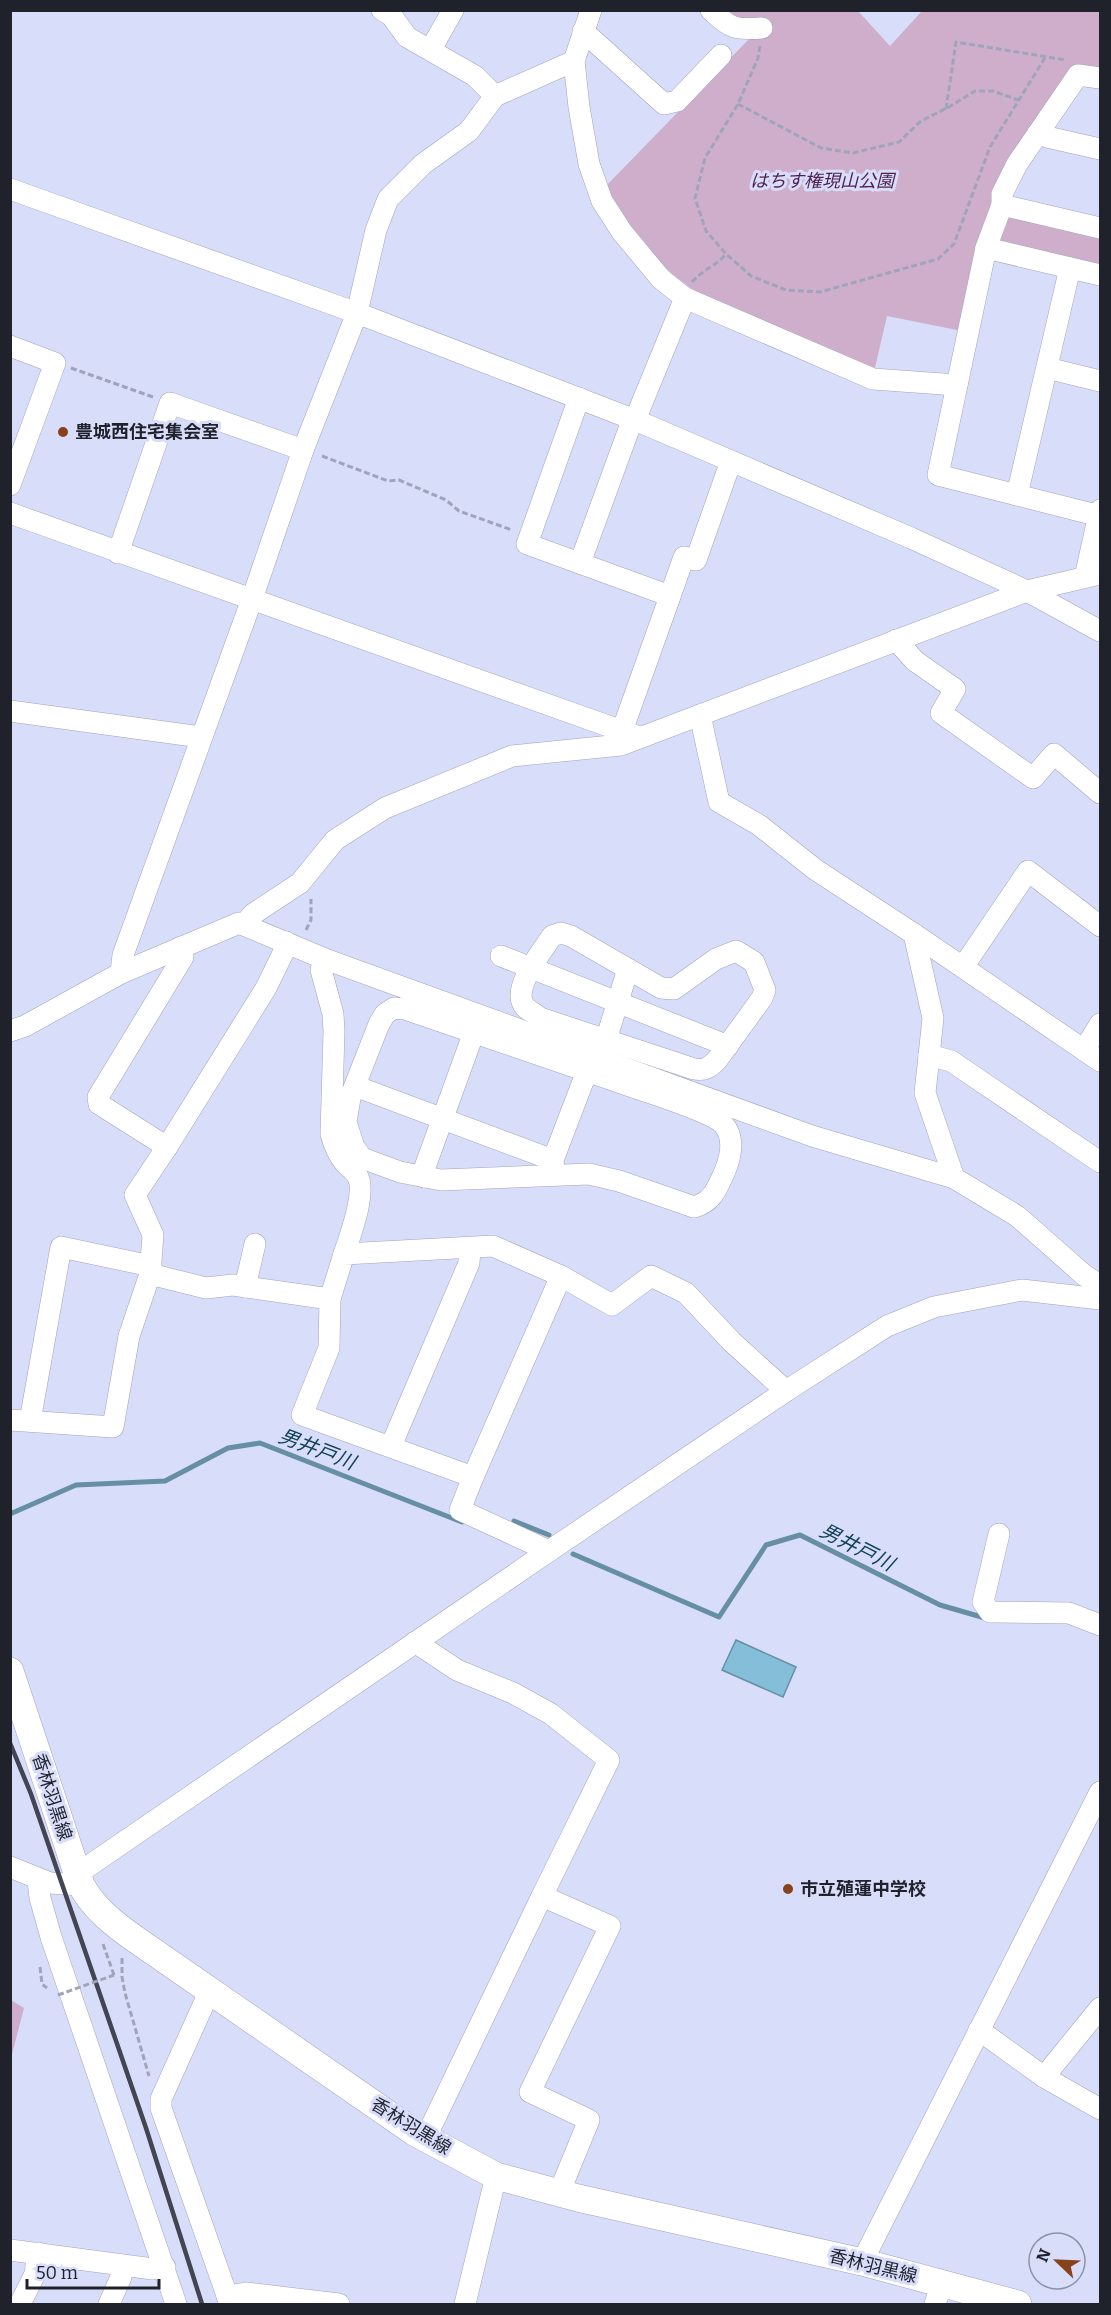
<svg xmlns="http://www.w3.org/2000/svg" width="1111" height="2315" font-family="Bitter,'Noto Sans JP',serif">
	<rect width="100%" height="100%" fill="#d8ddfa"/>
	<g fill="#cfaecb">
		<path d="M 720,11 L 858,11 L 890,46 L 922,11 L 1100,11 L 1100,71 L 1076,69 L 1004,177 L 962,331 L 887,316 L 874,372 L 703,296 C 657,268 633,233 606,186 L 749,39 Z"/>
		<polygon points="1011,214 1100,235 1100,268 998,244 1005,217"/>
		<polygon points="11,2000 24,2008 11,2058"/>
	</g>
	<polygon fill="#85bed8" stroke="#668fa4" stroke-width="1.5" points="736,1640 796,1667 783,1697 722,1670"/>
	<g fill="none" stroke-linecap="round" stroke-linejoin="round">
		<g stroke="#668fa4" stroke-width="5">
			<polyline points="10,1514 76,1485 165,1481 228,1448 260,1443 462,1522"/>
			<polyline points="514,1521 549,1535"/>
			<polyline points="573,1554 719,1617 766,1545 800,1535 940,1605 985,1618"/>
		</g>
		<g stroke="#a0a4bf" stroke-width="22">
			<g id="minor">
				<polyline points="382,10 391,15 407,37 475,76 495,96"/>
				<path d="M 711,10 C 730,29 736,30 762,28"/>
				<polyline points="583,31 664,104 677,101 721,55"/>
				<polyline points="431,49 453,10"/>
				<polyline points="1100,78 1078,75 1017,164 1002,194 1002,205 986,248 938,475 1100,516"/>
				<polyline points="1038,133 1047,137 1100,149"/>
				<polyline points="10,189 357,313 635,420 911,538 1027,591 1100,631"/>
				<polyline points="1002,205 1100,228"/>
				<polyline points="986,248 1100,275"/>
				<polyline points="685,298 873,379 957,385"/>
				<polyline points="10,346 55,363 10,485"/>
				<polyline points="1047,368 1100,381"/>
				<polyline points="579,398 527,544 670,596"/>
				<polyline points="1017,495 1070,268"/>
				<polyline points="10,513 639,737"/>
				<polyline points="118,553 170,403 303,450"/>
				<polyline points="580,563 629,429 635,420 685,298 661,279 622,232 602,201 589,164 579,107 574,61 591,10"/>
				<polyline points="1085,577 1100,510"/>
				<polyline points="896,640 915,661 955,689 941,713 1033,778 1054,754 1100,793"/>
				<polyline points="10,711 201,737"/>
				<polyline points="700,715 719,802 759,825 816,870 914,934 1100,1061"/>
				<polyline points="622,731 684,557 696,560 731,461"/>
				<polyline points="244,925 253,914 300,883 335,840 385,808 512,756 621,745 1027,591 1100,574"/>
				<path d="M 561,933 L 571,936 L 661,988 L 674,989 L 716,959 L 736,951 L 754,962 L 765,990 L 762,998 L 717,1060 C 709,1068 705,1071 694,1069 L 540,1018 C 536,1014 529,1011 525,1007 C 510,989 542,952 552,936 Z"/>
				<polyline points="914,934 933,1018 925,1093 954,1178"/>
				<polyline points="501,956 728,1046"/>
				<path d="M 325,959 L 321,970 L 333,1014 L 334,1031 L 331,1134 C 334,1145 338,1155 345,1163 C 350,1168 355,1171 358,1177 C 366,1194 350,1236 344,1254"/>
				<polyline points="963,967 1028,871 1100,926"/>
				<polyline points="121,973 123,955 252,599 303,450 357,313 376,230 388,199 423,164 469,131 495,96 574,61"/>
				<path d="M 394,1008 L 405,1009 C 483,1035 561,1062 639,1089 C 656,1095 713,1113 723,1124 C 735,1137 731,1156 725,1171 C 717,1188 713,1202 694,1207 L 619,1181 L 589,1174 L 441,1180 L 400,1172 L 362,1158 L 354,1147 L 346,1122 L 350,1098 L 379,1024 L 385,1014 Z"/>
				<polyline points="10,1031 25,1026 121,973 239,923 325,959 812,1136 954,1178 1017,1216 1084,1275 1100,1285"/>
				<polyline points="606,1040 628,969"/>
				<polyline points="1084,1050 1100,1024"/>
				<polyline points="929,1055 951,1061 1100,1162"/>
				<polyline points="355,1086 553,1160"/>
				<polyline points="167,1147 99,1104 98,1097 183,957 181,947"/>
				<polyline points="554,1172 553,1160 587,1071"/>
				<polyline points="424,1177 425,1167 474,1032"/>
				<polyline points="150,1274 206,1288 233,1285 330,1299"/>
				<polyline points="245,1287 255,1244"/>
				<polyline points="10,1420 113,1427 129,1336 150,1274 153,1235 135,1195 167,1147 266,988 285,949 286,942"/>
				<polyline points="30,1421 61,1247 151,1266"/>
				<polyline points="391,1446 469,1263 470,1248"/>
				<polyline points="473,1477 561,1276"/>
				<polyline points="999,1534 983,1602 990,1612 1069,1613 1100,1625"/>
				<polyline points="549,1551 460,1510 473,1477 302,1415 329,1348 330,1299 344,1254 493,1246 561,1276 612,1305 651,1276 686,1293 732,1342 786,1391"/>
				<polyline points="415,1642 457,1670 513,1693 551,1714 609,1760 542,1896 610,1926 530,2092 589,2120 559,2193"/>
				<polyline points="10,1867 50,1883 81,1885"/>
				<polyline points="77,1874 549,1551 786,1391 887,1326 934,1307 1022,1290 1100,1299"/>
				<polyline points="38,1880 40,1898 51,1937 176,2304"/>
				<polyline points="210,1990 161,2099 161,2108 230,2304"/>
				<polyline points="979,2030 1044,2077 1100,2109"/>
				<polyline points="1044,2077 1100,2008"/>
				<polyline points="426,2137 542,1896"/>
				<polyline points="10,2250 153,2269 165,2267"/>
				<polyline points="862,2262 1100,1792"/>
				<polyline points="227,2296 246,2293 339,2304"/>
				<polyline points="20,2304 35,2274 38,2253"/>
				<polyline points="109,2304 121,2277 121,2265"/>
				<polyline points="465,2304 496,2176"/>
				<polyline points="935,2304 942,2284"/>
			</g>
		</g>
		<g stroke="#a0a4bf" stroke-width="28">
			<path id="major" d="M 10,1671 L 81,1885 C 95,1910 115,1925 138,1941 L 414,2132 L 496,2176 L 578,2198 L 862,2262 L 1018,2304"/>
		</g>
		<g stroke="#a0a4bb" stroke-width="3" stroke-dasharray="6 3" stroke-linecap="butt">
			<polyline points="760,46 758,58 738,104 705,158 695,198 706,231 726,254 751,276 786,290 820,292 938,259 954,244 990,147 1046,56"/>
			<polyline points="738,104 821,148 853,153 899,142 921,121 949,107 975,91 993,91 1018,100"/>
			<polyline points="946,109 956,42 1066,60"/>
			<path d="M 692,282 C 702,270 716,266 726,254"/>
			<polyline points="71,368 153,397"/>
			<polyline points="322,456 388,481 399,480 446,500 459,511 512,530"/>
			<polyline points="306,930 311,920 311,899"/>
			<polyline points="103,1944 114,1975"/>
			<polyline points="122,1958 122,1977 125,1993 149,2076"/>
			<polyline points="40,1967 42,1984 47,1988"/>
		</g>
		<use href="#minor" stroke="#fff" stroke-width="21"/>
		<use href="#major" stroke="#fff" stroke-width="27"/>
		<polyline stroke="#434553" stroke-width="4.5" points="10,1743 31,1794 146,2128 202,2304"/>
		<polyline stroke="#a0a4bb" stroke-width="3" stroke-dasharray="6 3" stroke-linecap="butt" points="58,1995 114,1975"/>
	</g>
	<g fill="#88421b" stroke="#d8ddfa" stroke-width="2">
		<circle cx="63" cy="432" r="6"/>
		<circle cx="788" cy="1889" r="6"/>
	</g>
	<g text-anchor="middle" stroke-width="6" stroke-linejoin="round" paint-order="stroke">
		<g font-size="18" font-style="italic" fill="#501e4d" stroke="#d8ddfa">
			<text x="822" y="187">はちす権現山公園</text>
		</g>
		<g font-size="18" font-weight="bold" fill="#1f212b" stroke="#d8ddfa" text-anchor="start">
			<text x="75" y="438">豊城西住宅集会室</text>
			<text x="800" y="1895">市立殖蓮中学校</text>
		</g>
		<g font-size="18" fill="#1f212b" stroke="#d8ddfa">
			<text transform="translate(52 1797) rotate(72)" y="6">香林羽黒線</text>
			<text transform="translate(411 2126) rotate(32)" y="6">香林羽黒線</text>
			<text transform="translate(873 2266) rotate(14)" y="6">香林羽黒線</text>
		</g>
		<g font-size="20" font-style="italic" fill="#114254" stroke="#d8ddfa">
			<text transform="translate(317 1449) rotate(21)" y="7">男井戸川</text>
			<text transform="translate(857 1547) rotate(27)" y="7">男井戸川</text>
		</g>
	</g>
	<rect width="1111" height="2315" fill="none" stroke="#1f212b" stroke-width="24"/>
	<g transform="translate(1057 2261) rotate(293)"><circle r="28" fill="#d8ddfa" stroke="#8e92a7" stroke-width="1.5"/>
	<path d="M0-4.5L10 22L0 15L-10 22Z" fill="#88421b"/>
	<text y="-9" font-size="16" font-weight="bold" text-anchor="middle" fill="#1f212b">N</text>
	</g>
	<path d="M27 2279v9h132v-9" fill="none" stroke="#1f212b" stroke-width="3"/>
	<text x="36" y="2279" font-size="18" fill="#1f212b" stroke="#d8ddfa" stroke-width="4.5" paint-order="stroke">50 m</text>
</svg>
